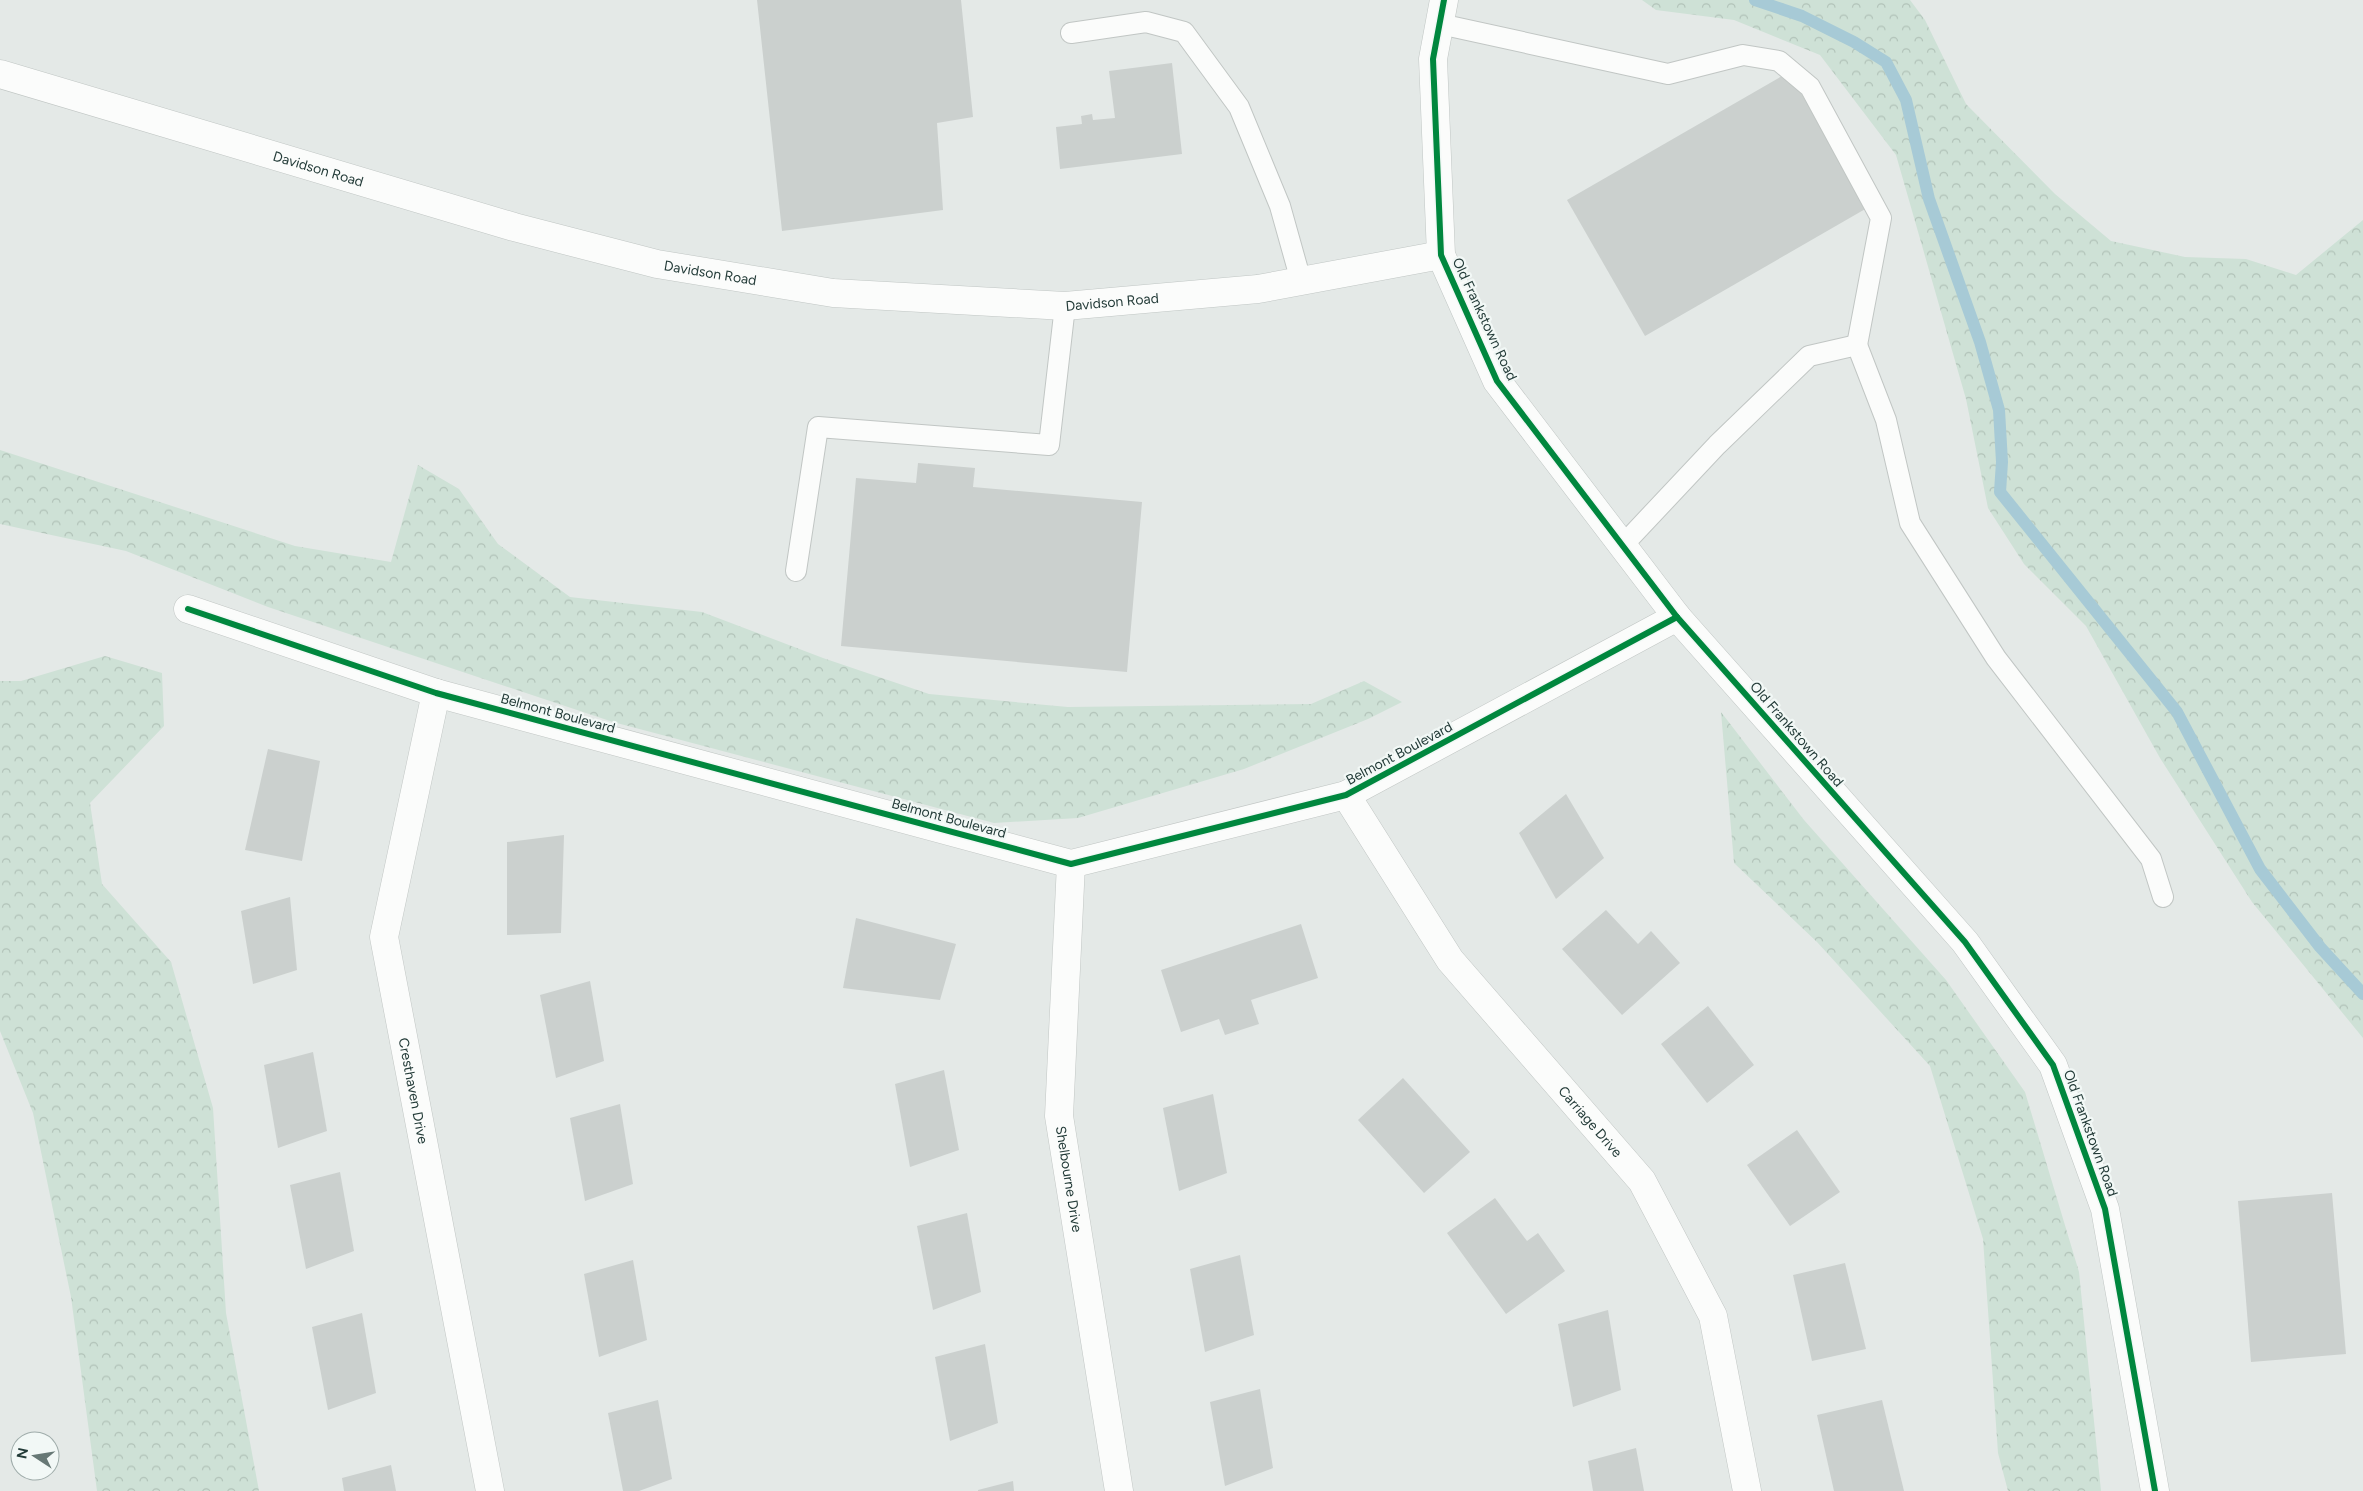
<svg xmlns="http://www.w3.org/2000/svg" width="2363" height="1491" font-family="Figtree,sans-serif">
	<defs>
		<pattern id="forest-crowns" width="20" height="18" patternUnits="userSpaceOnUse" patternTransform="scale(1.25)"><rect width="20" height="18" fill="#cee1d6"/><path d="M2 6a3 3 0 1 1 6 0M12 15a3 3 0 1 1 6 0" fill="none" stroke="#b1c2b8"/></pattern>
	</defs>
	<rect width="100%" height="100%" fill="#e4e9e7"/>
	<g fill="url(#forest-crowns)">
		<polygon points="1642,0 1910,0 1925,20 1966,104 2055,194 2111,241 2185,257 2246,259 2296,275 2363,220 2363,1038 2252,902 2160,758 2086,626 2024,564 1988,508 1966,399 1896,155 1820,55 1734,20 1656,10"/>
		<polygon points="0,450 295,546 391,562 418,465 459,489 498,544 570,597 702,612 823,658 929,694 1068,707 1311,704 1364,681 1402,702 1368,719 1244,769 1078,818 994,823 613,722 268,607 126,551 0,524"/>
		<polygon points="105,656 162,673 164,726 90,803 102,884 171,962 213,1108 226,1313 259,1491 97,1491 71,1297 33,1113 0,1031 0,681 21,681"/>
		<polygon points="1721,712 1804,820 1946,980 2025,1092 2079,1272 2101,1491 2008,1491 1998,1453 1983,1239 1930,1066 1817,942 1734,863"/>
	</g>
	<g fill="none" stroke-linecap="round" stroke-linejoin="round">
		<polyline stroke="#a7cad6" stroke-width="12" points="1755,0 1802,16 1854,42 1886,62 1906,100 1929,199 1980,342 1999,410 2002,462 2000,492 2177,712 2260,869 2320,947 2363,994"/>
	</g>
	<g fill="#cbd0ce">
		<polygon points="757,0 961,0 973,117 937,123 943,210 782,231"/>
		<polygon points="1172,63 1182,154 1060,169 1056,127 1082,124 1081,116 1092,114 1093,120 1115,118 1109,71"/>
		<polygon points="1789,72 1867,208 1645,336 1567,200"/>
		<polygon points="918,463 975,468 973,487 1142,502 1127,672 841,646 856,478 916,483"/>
		<polygon points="268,749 320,761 302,861 245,850"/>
		<polygon points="1566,794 1604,858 1556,899 1519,833"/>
		<polygon points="564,835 561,933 507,935 507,842"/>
		<polygon points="290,897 297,970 253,984 241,911"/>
		<polygon points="1606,910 1638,944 1651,931 1680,963 1622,1015 1562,949"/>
		<polygon points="856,918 956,944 940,1000 843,988"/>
		<polygon points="1301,924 1318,978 1251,1000 1259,1024 1225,1035 1219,1019 1181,1032 1161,970"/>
		<polygon points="590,981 604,1061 556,1078 540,995"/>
		<polygon points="1708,1006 1754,1065 1707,1103 1661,1044"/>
		<polygon points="313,1052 327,1131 278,1148 264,1065"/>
		<polygon points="944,1070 959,1150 910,1167 895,1084"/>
		<polygon points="1403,1078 1470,1152 1424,1193 1358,1120"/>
		<polygon points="1213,1094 1227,1173 1179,1191 1163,1108"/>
		<polygon points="620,1104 633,1184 585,1201 570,1118"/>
		<polygon points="1797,1130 1840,1192 1790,1226 1747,1165"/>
		<polygon points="340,1172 354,1251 306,1269 290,1185"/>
		<polygon points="2332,1193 2346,1354 2251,1362 2238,1201"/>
		<polygon points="1495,1198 1527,1241 1538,1233 1565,1271 1506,1314 1447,1233"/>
		<polygon points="967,1213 981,1292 933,1310 917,1226"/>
		<polygon points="1240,1255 1254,1335 1205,1352 1190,1269"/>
		<polygon points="633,1260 647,1340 599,1357 584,1274"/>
		<polygon points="1845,1263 1866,1349 1812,1361 1793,1275"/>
		<polygon points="1608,1310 1621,1390 1573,1407 1558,1324"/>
		<polygon points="362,1313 376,1393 328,1410 312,1327"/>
		<polygon points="985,1344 998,1423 950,1441 935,1357"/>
		<polygon points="1260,1389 1273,1468 1225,1486 1210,1402"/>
		<polygon points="658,1400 672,1479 639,1491 623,1491 608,1413"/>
		<polygon points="1882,1400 1904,1491 1834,1491 1817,1415"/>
		<polygon points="1636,1448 1644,1491 1593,1491 1588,1461"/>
		<polygon points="391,1465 396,1491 344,1491 342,1478"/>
		<polygon points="1013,1481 1014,1491 978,1491 978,1490"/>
	</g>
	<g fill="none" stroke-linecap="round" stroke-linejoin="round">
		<g stroke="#c1c6c4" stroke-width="22">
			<g id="lane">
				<polyline points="1440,24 1668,74 1743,55 1779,61 1810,87 1881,218 1857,345"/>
				<polyline points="1071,33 1146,22 1184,32 1239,107 1280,206 1301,281"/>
				<polyline points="1623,545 1717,445 1809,356 1857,345 1886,420 1910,523 1996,658 2151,859 2163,897"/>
				<polyline points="796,571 818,427 1049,445 1065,306"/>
			</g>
		</g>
		<g stroke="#c1c6c4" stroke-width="29">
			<g id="street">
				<polyline points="188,609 436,693 1071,864 1346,795 1677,617"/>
				<path id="s1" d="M 436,693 L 384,937 L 490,1491"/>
				<path id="s2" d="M 1346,795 L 1450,960 L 1642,1181 L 1713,1316 L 1747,1491"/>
				<path id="s3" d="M 1071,864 L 1059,1116 L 1119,1491"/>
			</g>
		</g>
		<g stroke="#c0c6c4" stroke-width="29">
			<g id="secondary">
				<polyline points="1444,0 1433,59 1441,255 1497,381 1677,617 1965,942 2053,1065 2105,1209 2155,1491"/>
				<path id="s4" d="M 0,74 L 514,227 L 657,264 L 833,293 L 1065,306 L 1258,289 L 1441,255"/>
			</g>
		</g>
		<use href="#lane" stroke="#fbfcfb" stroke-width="20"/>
		<use href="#street" stroke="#fbfcfb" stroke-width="28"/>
		<use href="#secondary" stroke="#fbfcfb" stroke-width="28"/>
		<g stroke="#f2f8f6" stroke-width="9">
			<g id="cycleway">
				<polyline points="1444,0 1433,59 1441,255 1497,381 1677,617 1965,942 2053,1065 2105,1209 2155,1491"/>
				<polyline points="188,609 436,693 1071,864 1346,795 1677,617"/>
			</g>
		</g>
		<use href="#cycleway" stroke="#00873e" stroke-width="6"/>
	</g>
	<g text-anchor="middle" stroke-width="4.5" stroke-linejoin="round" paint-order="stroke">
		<g font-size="14" fill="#233b38" stroke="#f2f8f6">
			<text dy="5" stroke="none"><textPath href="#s4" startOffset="332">Davidson Road</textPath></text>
			<text dy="5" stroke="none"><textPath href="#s4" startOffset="738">Davidson Road</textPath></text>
			<text dy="5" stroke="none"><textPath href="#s4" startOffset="1142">Davidson Road</textPath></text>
			<text transform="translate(1485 319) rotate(65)" y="5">Old Frankstown Road</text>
			<text transform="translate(558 713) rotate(15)" y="5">Belmont Boulevard</text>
			<text transform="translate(1797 734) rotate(49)" y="5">Old Frankstown Road</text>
			<text transform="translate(1399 753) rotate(-28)" y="5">Belmont Boulevard</text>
			<text transform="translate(949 818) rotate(15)" y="5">Belmont Boulevard</text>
			<text dy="5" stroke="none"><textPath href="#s1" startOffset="406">Cresthaven Drive</textPath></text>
			<text dy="5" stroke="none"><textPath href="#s2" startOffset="409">Carriage Drive</textPath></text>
			<text transform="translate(2091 1133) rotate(70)" y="5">Old Frankstown Road</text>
			<text dy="5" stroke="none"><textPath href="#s3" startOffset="316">Shelbourne Drive</textPath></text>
		</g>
	</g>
	<g transform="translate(35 1456) rotate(282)"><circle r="24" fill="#f2f8f6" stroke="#9facaa"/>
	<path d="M0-4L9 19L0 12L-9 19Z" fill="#677875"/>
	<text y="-8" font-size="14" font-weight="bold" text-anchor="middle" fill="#233b38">N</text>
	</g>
</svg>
